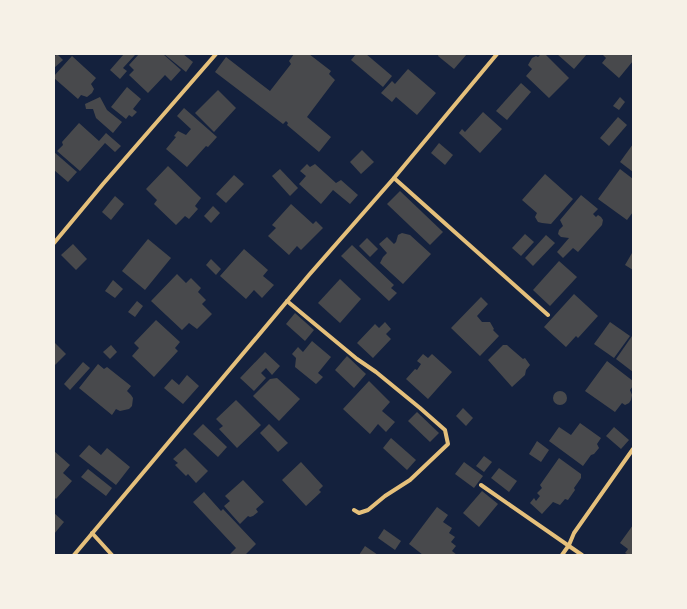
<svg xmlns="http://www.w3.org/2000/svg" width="687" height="609" font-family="Inter,sans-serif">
	<rect width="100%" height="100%" fill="#14213d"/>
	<g fill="#48494c">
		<polygon points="57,54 63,60 54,68 54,57"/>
		<polygon points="124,54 135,55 123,68 127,71 120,79 110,70"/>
		<polygon points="139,54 163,54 181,70 171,81 165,75 148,93 129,75 134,70 129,65"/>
		<polygon points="164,54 183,54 193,62 186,72"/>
		<polygon points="294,54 309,54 331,71 329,74 335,80 307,117 331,137 319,152 287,125 288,123 286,121 283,124 215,72 226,57 270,91 291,64 289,61"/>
		<polygon points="356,54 366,54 392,76 383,87 351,60"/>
		<polygon points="439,54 467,54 454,69 438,56"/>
		<polygon points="541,54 545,54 569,78 549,98 526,76 532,69 528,65 532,58 536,56 538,57"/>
		<polygon points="557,54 587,54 574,69"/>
		<polygon points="602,54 630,54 633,57 633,61 619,78 602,63 606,58"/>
		<polygon points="72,56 96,78 91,84 94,89 92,93 87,97 81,95 78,99 54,78 54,76"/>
		<polygon points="408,69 436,93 417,115 396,97 392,102 381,93 392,81 395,84"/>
		<polygon points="521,83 531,92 507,120 496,111"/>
		<polygon points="127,87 141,99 133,109 137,112 132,117 129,115 126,119 111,107"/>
		<polygon points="218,90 236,108 214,132 195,113"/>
		<polygon points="100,97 107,110 122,122 113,133 96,118 93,109 86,109 85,104"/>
		<polygon points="620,97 625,102 619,110 613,106"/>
		<polygon points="184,108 217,137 208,147 206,146 187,167 166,149 176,137 174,136 178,131 186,135 191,129 177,116"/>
		<polygon points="483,112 502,129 480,153 459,133 462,129 465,132"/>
		<polygon points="618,117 627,125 609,146 600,138"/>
		<polygon points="79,123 99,141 106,133 121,146 115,152 105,143 80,171 57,151 63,145 62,142"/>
		<polygon points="439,143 453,155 445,165 431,153"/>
		<polygon points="633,144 633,172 620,162"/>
		<polygon points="362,150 374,162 361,174 350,162"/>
		<polygon points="54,152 77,172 68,182 54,170"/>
		<polygon points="307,164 310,167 315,164 336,183 341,180 358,195 350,204 333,190 321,204 299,184 306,176 300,171"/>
		<polygon points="168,166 201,198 195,206 198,209 189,219 185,216 176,225 154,204 157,200 146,189"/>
		<polygon points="280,169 298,188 290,196 272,176"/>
		<polygon points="620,169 633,179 633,212 627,220 598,199"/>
		<polygon points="545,174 573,199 551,224 542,223 538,222 535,217 537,213 522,200"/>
		<polygon points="234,175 244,184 226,203 216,194"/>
		<polygon points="400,191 443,232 430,245 387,204"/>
		<polygon points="581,195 598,209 593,214 596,217 598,215 601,217 603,220 602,225 578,252 573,248 563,258 557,252 569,238 561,237 558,234 559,230 563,226 560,220"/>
		<polygon points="115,196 124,204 111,220 102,212"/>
		<polygon points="291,204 313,224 316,221 323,228 301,250 297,246 289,255 268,236 276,228 272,225"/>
		<polygon points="213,206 220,213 211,223 204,216"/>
		<polygon points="402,233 410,235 431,254 403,284 380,263 383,257 387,253 379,244 387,237 394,244 396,242 398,235"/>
		<polygon points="525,234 534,242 521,256 512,248"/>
		<polygon points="546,235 555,243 533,266 525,258"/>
		<polygon points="367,238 378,249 370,257 359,246"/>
		<polygon points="148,239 171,258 145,290 122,271"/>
		<polygon points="73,244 87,259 76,270 61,255"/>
		<polygon points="352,245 394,285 391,288 397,293 389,301 341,256"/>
		<polygon points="244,249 268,270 263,276 274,285 262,298 254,290 246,299 220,276"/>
		<polygon points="632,253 633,254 633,270 625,265"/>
		<polygon points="211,259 221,269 216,275 206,265"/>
		<polygon points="559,261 577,277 550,306 533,290"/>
		<polygon points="177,274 186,283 191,278 201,288 198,292 206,300 202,304 212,314 197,329 189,323 182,330 151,301"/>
		<polygon points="340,279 361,299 340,323 318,303"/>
		<polygon points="113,280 123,289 115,298 105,291"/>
		<polygon points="574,294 598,316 578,338 576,336 566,347 544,327"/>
		<polygon points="481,297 488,304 477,316 482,322 490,322 494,329 493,330 499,336 480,356 451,328"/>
		<polygon points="137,301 143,306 135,317 128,312"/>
		<polygon points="295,313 314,330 305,341 286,324"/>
		<polygon points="156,320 180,342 175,348 178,351 154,377 132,356 139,348 134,343"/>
		<polygon points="385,322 391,329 386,334 391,339 373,358 357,343 375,324 379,328"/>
		<polygon points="610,322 630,336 614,358 594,344"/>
		<polygon points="632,336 633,337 633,372 616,359"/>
		<polygon points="312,341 331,357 318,373 323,377 316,384 295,367 296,358 292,354 298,347 303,352"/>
		<polygon points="54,342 66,354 54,366"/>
		<polygon points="111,345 117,352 110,359 103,352"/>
		<polygon points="503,345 507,345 523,359 525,358 530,365 526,370 525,375 512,387 488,360"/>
		<polygon points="265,352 280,366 272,375 266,368 261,373 266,378 254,391 240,378"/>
		<polygon points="423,354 428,358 432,354 452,372 428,399 406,379 415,369 417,370 421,364 417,361"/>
		<polygon points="347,356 366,374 354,388 335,370"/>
		<polygon points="607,361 633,381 633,386 630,390 632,395 631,400 629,403 625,405 622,403 615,412 585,391"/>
		<polygon points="83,362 90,368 70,390 64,384"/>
		<polygon points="98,364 104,369 107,367 131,386 127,391 131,395 133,398 132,406 129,409 120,411 116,409 112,415 79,388"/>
		<polygon points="187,375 199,386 183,404 164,388 172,379 179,385"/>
		<polygon points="277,378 300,399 279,421 253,396 270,379"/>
		<polygon points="369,381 390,402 382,411 395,422 386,432 378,424 370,434 343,409"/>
		<circle cx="560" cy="398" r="7"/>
		<polygon points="236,400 261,425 237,448 219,429 223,426 216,419"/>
		<polygon points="463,408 473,418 466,426 456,416"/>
		<polygon points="417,412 439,433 430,442 408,421"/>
		<polygon points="580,423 601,438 597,444 599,448 594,454 591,455 583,466 549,441 559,427 571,435"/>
		<polygon points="203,424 227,447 218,457 193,434"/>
		<polygon points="269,424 288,443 278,452 260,433"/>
		<polygon points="614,427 629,440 621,449 606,436"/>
		<polygon points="391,438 416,460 407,470 383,448"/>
		<polygon points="537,441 549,450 541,462 529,454"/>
		<polygon points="89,445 101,455 107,448 130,467 116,485 79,456"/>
		<polygon points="185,448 208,471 196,483 188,474 186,476 175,465 178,463 173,459"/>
		<polygon points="54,451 70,465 63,473 72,481 56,499 54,497"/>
		<polygon points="484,456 492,462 484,472 476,466"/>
		<polygon points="559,458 581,474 581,478 574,488 575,490 568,500 565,499 560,505 553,502 542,514 530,503 534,498 536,501 540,496 537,493 542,488 540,485"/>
		<polygon points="301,462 323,486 319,490 321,492 306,506 282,480"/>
		<polygon points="464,462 483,476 474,488 455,474"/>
		<polygon points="499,468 517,481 509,492 491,478"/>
		<polygon points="88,469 112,488 106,496 81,477"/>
		<polygon points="243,480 264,502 256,509 258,512 253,516 250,517 248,516 240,524 224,506 230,501 225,496"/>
		<polygon points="482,491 498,504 479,527 463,513"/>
		<polygon points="204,492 221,511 223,509 256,544 245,555 229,555 236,548 193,502"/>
		<polygon points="437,507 448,515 443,522 452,528 449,533 455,537 451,542 456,546 452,551 457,555 423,555 409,544"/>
		<polygon points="54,513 64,522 54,534"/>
		<polygon points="633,525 633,555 629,555 625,553 628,549 620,543"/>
		<polygon points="384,529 401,541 395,550 378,538"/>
		<polygon points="365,546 378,555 359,555"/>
	</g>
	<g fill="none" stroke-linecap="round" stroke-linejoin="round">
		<g stroke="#e5c07b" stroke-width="4">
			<polyline points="394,178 548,315"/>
			<polyline points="54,243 103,184 216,54"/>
			<polyline points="287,301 357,359 376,372 420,408 445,430 448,444 410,480 385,496 368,510 359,513 354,510"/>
			<polyline points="481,485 582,555"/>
			<polyline points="92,533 112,555"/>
			<polyline points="74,555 309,275 394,178 497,54"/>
			<polyline points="562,555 569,545 574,533 633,449"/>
		</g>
	</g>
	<rect width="687" height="609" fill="none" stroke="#f6f1e7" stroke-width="110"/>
</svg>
